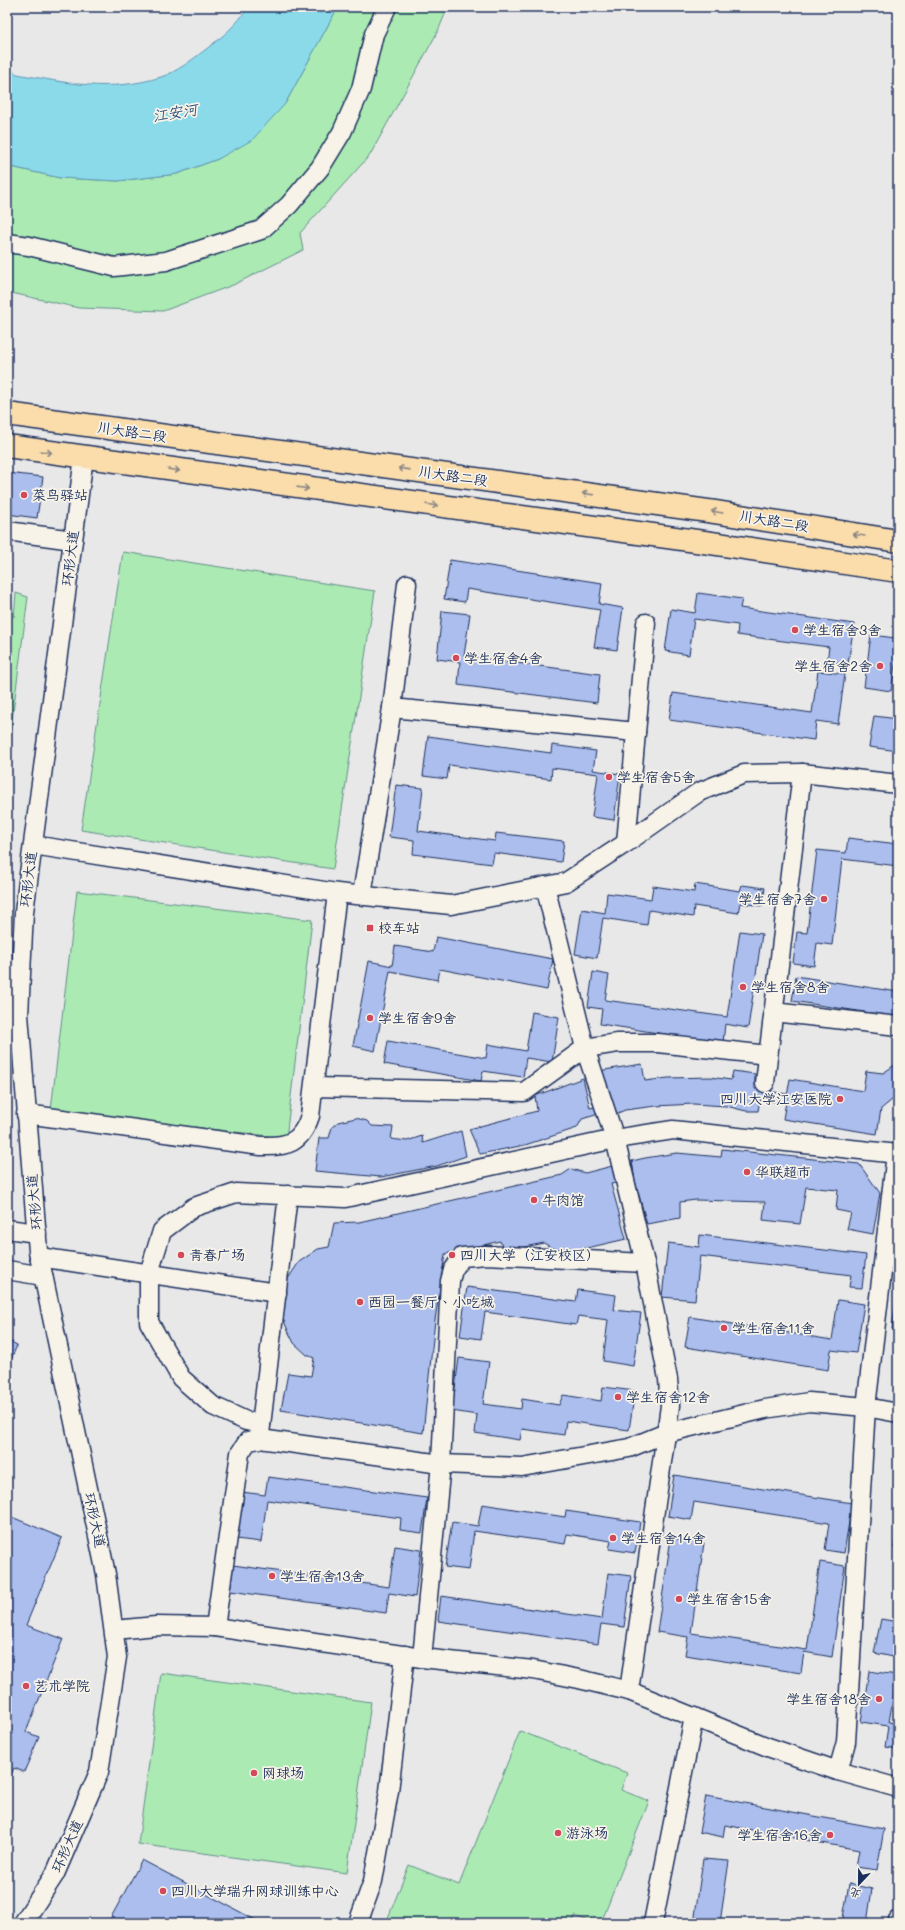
<svg xmlns="http://www.w3.org/2000/svg" width="905" height="1930" font-family="Mali,'LXGW WenKai TC',sans-serif">
	<rect width="100%" height="100%" fill="#e8e8e9"/>
	<filter id="ink" filterUnits="userSpaceOnUse"><feTurbulence type="fractalNoise" baseFrequency=".025" numOctaves="2"/><feDisplacementMap in="SourceGraphic" scale="8" xChannelSelector="R" yChannelSelector="G"/><feConvolveMatrix kernelMatrix="1 2 1 2 8 2 1 2 1" color-interpolation-filters="sRGB"/></filter>
	<g filter="url(#ink)">
		<g fill="#abebb3" stroke="#638d88">
			<polygon points="338,7 448,7 438,31 370,155 300,233 303,250 233,285 163,311 79,308 7,292 7,166 60,178 118,181 177,174 218,159 285,104"/>
			<polygon points="123,552 375,591 333,869 81,830"/>
			<polygon points="7,593 10,597 14,617 16,593 28,597 7,759"/>
			<polygon points="77,891 312,920 286,1138 51,1110"/>
			<polygon points="161,1673 371,1702 347,1873 138,1844"/>
			<polygon points="520,1731 627,1773 621,1790 649,1801 601,1923 593,1923 575,1916 572,1923 386,1923 409,1865 459,1885"/>
		</g>
		<path fill="#8bdaea" stroke="#5e96b2" d="M 248,7 L 338,7 L 285,104 L 252,140 L 218,159 L 177,174 L 118,181 L 60,178 L 7,166 L 7,69 L 17,74 C 68,83 109,93 161,77 C 177,72 193,59 205,50 C 221,38 238,24 248,7 Z"/>
		<g fill="#abbeed" stroke="#1b2f5e">
			<polygon points="7,473 43,477 37,518 7,514"/>
			<polygon points="450,560 602,583 599,604 623,608 617,650 594,647 600,610 467,589 465,602 444,599"/>
			<polygon points="698,593 742,599 740,608 854,624 848,664 827,661 829,647 737,635 738,625 694,619 689,655 665,651 671,609 695,613"/>
			<polygon points="442,611 470,614 464,656 600,674 597,703 458,685 460,662 437,659"/>
			<polygon points="898,623 898,646 891,691 864,687 871,635 896,638"/>
			<polygon points="818,671 845,674 838,724 816,721 814,740 669,720 673,693 812,713"/>
			<polygon points="874,716 898,719 898,751 869,747"/>
			<polygon points="428,736 551,753 552,745 596,751 593,770 620,774 614,820 592,817 598,774 552,768 551,779 449,765 447,779 423,776"/>
			<polygon points="396,785 423,788 418,831 495,841 496,833 564,841 561,862 494,853 492,864 413,854 414,840 389,837"/>
			<polygon points="848,838 898,844 898,866 842,859 832,945 817,943 814,966 793,963 797,932 807,933 817,850 846,853"/>
			<polygon points="695,884 740,891 742,885 765,888 762,906 740,903 738,913 694,906 693,917 649,910 647,925 603,918 597,958 575,954 582,909 605,913 607,893 651,899 653,886 694,892"/>
			<polygon points="740,931 762,934 748,1028 725,1024 723,1043 600,1024 602,1009 588,1007 593,972 609,975 605,1000 727,1017"/>
			<polygon points="436,937 553,959 547,990 440,969 438,980 390,971 375,1051 353,1046 369,961 392,966 395,946 433,952"/>
			<polygon points="796,976 898,992 898,1017 792,1001"/>
			<polygon points="532,1012 559,1017 552,1062 526,1058 523,1077 483,1071 481,1081 384,1064 388,1041 486,1058 488,1044 526,1051"/>
			<polygon points="898,1063 898,1095 881,1109 877,1134 783,1119 790,1079 863,1091 866,1071 883,1073"/>
			<polygon points="642,1064 645,1081 668,1078 710,1077 731,1080 733,1071 755,1074 755,1089 787,1094 786,1103 760,1100 758,1111 746,1111 726,1106 693,1104 656,1106 625,1110 611,1116 598,1071"/>
			<polygon points="583,1078 590,1108 607,1104 609,1111 582,1119 577,1128 525,1145 480,1154 469,1129 537,1111 535,1096"/>
			<polygon points="356,1118 367,1121 372,1126 393,1127 391,1139 407,1141 422,1136 423,1143 461,1131 466,1156 437,1166 381,1177 315,1171 319,1138 329,1138 332,1127 338,1122"/>
			<polygon points="722,1149 859,1164 880,1193 873,1234 847,1229 851,1213 836,1210 838,1190 806,1187 800,1224 763,1220 765,1202 696,1200 680,1202 680,1218 647,1224 635,1181 632,1161 645,1158 677,1153 721,1157"/>
			<polygon points="632,1161 634,1179 611,1184 626,1239 561,1254 544,1243 504,1251 500,1241 445,1254 435,1320 423,1433 281,1410 288,1373 311,1376 314,1358 307,1355 294,1343 289,1333 281,1314 284,1288 289,1277 299,1262 318,1249 329,1247 334,1223 359,1222 562,1175 571,1169 585,1173"/>
			<polygon points="700,1235 866,1255 862,1288 849,1287 851,1275 700,1256 695,1300 662,1297 668,1243 699,1247"/>
			<polygon points="898,1285 898,1329 892,1329"/>
			<polygon points="467,1287 576,1302 578,1290 616,1295 614,1310 641,1313 633,1366 603,1361 608,1320 578,1316 576,1325 485,1312 481,1339 460,1336"/>
			<polygon points="838,1300 864,1304 856,1353 831,1350 828,1370 685,1347 690,1317 832,1340"/>
			<polygon points="7,1340 17,1345 7,1370"/>
			<polygon points="459,1358 489,1362 483,1404 521,1409 522,1399 559,1405 563,1395 601,1401 603,1387 635,1391 629,1430 566,1421 564,1435 522,1429 520,1440 475,1433 477,1415 452,1411"/>
			<polygon points="7,1388 13,1391 7,1405"/>
			<polygon points="674,1475 852,1503 844,1553 825,1550 829,1523 694,1502 691,1520 668,1516"/>
			<polygon points="268,1477 427,1498 422,1533 400,1530 401,1518 267,1500 261,1542 236,1539 242,1492 265,1495"/>
			<polygon points="482,1504 565,1517 566,1511 640,1522 635,1553 609,1549 611,1541 567,1534 565,1544 474,1531 469,1570 445,1567 452,1522 478,1526"/>
			<polygon points="7,1515 62,1538 26,1625 63,1639 26,1732 39,1737 24,1772 14,1768 7,1784"/>
			<polygon points="898,1525 898,1549 894,1548"/>
			<polygon points="671,1538 704,1543 691,1633 807,1650 820,1562 845,1566 832,1657 804,1652 801,1673 685,1655 688,1637 657,1632"/>
			<polygon points="395,1546 421,1550 415,1597 389,1593 386,1613 230,1591 233,1565 389,1587"/>
			<polygon points="608,1573 631,1576 624,1627 601,1624 598,1644 438,1621 441,1596 602,1619"/>
			<polygon points="881,1619 898,1622 898,1658 874,1653"/>
			<polygon points="869,1671 897,1675 889,1722 898,1724 898,1749 885,1747 888,1726 861,1722"/>
			<polygon points="706,1796 884,1829 877,1870 856,1867 859,1850 725,1825 723,1837 699,1832"/>
			<polygon points="703,1859 729,1861 720,1923 694,1923"/>
			<polygon points="142,1860 261,1923 108,1923"/>
			<polygon points="849,1884 872,1889 867,1923 842,1923"/>
		</g>
		<g fill="none" stroke-linecap="round" stroke-linejoin="round">
			<g stroke="#1b2f5e" stroke-width="21">
				<g id="minor">
					<polyline points="7,243 29,246 114,267 166,261 261,230 289,205 320,168 342,132 361,89 374,34 387,7"/>
					<polyline points="7,531 73,540"/>
					<polyline points="392,708 636,732"/>
					<polyline points="626,843 646,623"/>
					<polyline points="33,845 337,893"/>
					<polyline points="545,886 585,1048 615,1139 645,1263 668,1379 670,1406 629,1691"/>
					<polyline points="362,895 392,708 407,584"/>
					<polyline points="773,1012 898,1026"/>
					<polyline points="765,1083 802,773"/>
					<polyline points="314,1087 524,1092 585,1048 618,1043 658,1043 768,1055"/>
					<path d="M 26,1114 L 261,1146 C 288,1147 301,1143 310,1116 L 337,893 L 451,905 L 566,882 L 626,843 L 699,792 L 744,774 L 802,773 L 898,784"/>
					<polyline points="7,1229 37,1233"/>
					<polyline points="39,1257 277,1293"/>
					<polyline points="7,1270 43,1276"/>
					<polyline points="261,1424 246,1421 213,1406 181,1378 149,1322 149,1273 162,1231 194,1207 236,1193 345,1198 615,1139 673,1130 898,1154"/>
					<polyline points="260,1434 288,1195"/>
					<polyline points="215,1627 240,1453 248,1441 260,1439 441,1464 522,1467 629,1448 666,1433 765,1409 809,1402 866,1407 898,1413"/>
					<polyline points="114,1630 156,1626 215,1627 422,1658 533,1670 579,1679 629,1691 768,1747 838,1771 898,1788"/>
					<polyline points="422,1658 441,1464 450,1281 453,1270 462,1257 487,1255 645,1263"/>
					<polyline points="838,1771 846,1742 866,1407 896,1154"/>
					<polyline points="23,1923 55,1874 99,1772 117,1657 106,1574 38,1251 19,1015 24,912 84,457"/>
					<polyline points="358,1923 373,1881 389,1791 405,1655"/>
					<polyline points="653,1923 694,1717"/>
					<polyline points="898,1923 898,1920"/>
				</g>
			</g>
			<g stroke="#1b2f5e" stroke-width="25">
				<g id="major">
					<polyline points="7,414 715,512 898,541"/>
					<polyline points="7,446 711,543 898,571"/>
				</g>
			</g>
			<use href="#minor" stroke="#f7f3e8" stroke-width="18"/>
			<use href="#major" stroke="#faddab" stroke-width="22"/>
		</g>
		<defs><path id="oneway-shaft" d="M-6 0H5M1.5-3L5.5 0L1.5 3" fill="none" stroke-width="1.6" stroke-linecap="round" stroke-linejoin="round"/></defs>
		<g stroke="#8a8684">
			<use href="#oneway-shaft" transform="translate(46 452) rotate(8)"/>
			<use href="#oneway-shaft" transform="translate(404 469) rotate(-172)"/>
			<use href="#oneway-shaft" transform="translate(174 470) rotate(8)"/>
			<use href="#oneway-shaft" transform="translate(303 488) rotate(8)"/>
			<use href="#oneway-shaft" transform="translate(588 494) rotate(-172)"/>
			<use href="#oneway-shaft" transform="translate(432 505) rotate(8)"/>
			<use href="#oneway-shaft" transform="translate(717 512) rotate(-171)"/>
			<use href="#oneway-shaft" transform="translate(859 535) rotate(-171)"/>
		</g>
	</g>
	<g fill="#d1495b" stroke="#f7f3e8" stroke-width="1.5">
		<circle cx="24" cy="495" r="4"/>
		<circle cx="795" cy="630" r="4"/>
		<circle cx="456" cy="658" r="4"/>
		<circle cx="880" cy="666" r="4"/>
		<circle cx="609" cy="777" r="4"/>
		<circle cx="824" cy="899" r="4"/>
		<rect x="366" y="924" width="8" height="8" rx="2"/>
		<circle cx="743" cy="987" r="4"/>
		<circle cx="370" cy="1018" r="4"/>
		<circle cx="840" cy="1099" r="4"/>
		<circle cx="747" cy="1172" r="4"/>
		<circle cx="534" cy="1200" r="4"/>
		<circle cx="181" cy="1255" r="4"/>
		<circle cx="452" cy="1255" r="4"/>
		<circle cx="360" cy="1302" r="4"/>
		<circle cx="724" cy="1328" r="4"/>
		<circle cx="618" cy="1397" r="4"/>
		<circle cx="613" cy="1538" r="4"/>
		<circle cx="272" cy="1576" r="4"/>
		<circle cx="679" cy="1599" r="4"/>
		<circle cx="26" cy="1686" r="4"/>
		<circle cx="879" cy="1699" r="4"/>
		<circle cx="254" cy="1773" r="4"/>
		<circle cx="558" cy="1833" r="4"/>
		<circle cx="830" cy="1835" r="4"/>
		<circle cx="163" cy="1891" r="4"/>
	</g>
	<g text-anchor="middle" stroke-width="3.5" stroke-linejoin="round" paint-order="stroke">
		<g font-size="14" fill="#1b2f5e" stroke="#f7f3e8">
			<text transform="translate(132 432) rotate(8)" y="5">川大路二段</text>
			<text transform="translate(453 476) rotate(8)" y="5">川大路二段</text>
			<text transform="translate(774 521) rotate(9)" y="5">川大路二段</text>
			<text transform="translate(70 558) rotate(-83)" y="5">环形大道</text>
			<text transform="translate(28 879) rotate(-83)" y="5">环形大道</text>
			<text transform="translate(34 1202) rotate(-95)" y="5">环形大道</text>
			<text transform="translate(95 1520) rotate(78)" y="5">环形大道</text>
			<text transform="translate(67 1846) rotate(-66)" y="5">环形大道</text>
		</g>
		<g font-size="14" fill="#1b2f5e" stroke="#f7f3e8" text-anchor="start">
			<text x="32" y="500">菜鸟驿站</text>
			<text x="803" y="635">学生宿舍3舍</text>
			<text x="464" y="663">学生宿舍4舍</text>
			<text x="872" y="671" text-anchor="end">学生宿舍2舍</text>
			<text x="617" y="782">学生宿舍5舍</text>
			<text x="816" y="904" text-anchor="end">学生宿舍7舍</text>
			<text x="378" y="933">校车站</text>
			<text x="751" y="992">学生宿舍8舍</text>
			<text x="378" y="1023">学生宿舍9舍</text>
			<text x="832" y="1104" text-anchor="end">四川大学江安医院</text>
			<text x="755" y="1177">华联超市</text>
			<text x="542" y="1205">牛肉馆</text>
			<text x="189" y="1260">青春广场</text>
			<text x="460" y="1260">四川大学（江安校区）</text>
			<text x="368" y="1307">西园一餐厅、小吃城</text>
			<text x="732" y="1333">学生宿舍11舍</text>
			<text x="626" y="1402">学生宿舍12舍</text>
			<text x="621" y="1543">学生宿舍14舍</text>
			<text x="280" y="1581">学生宿舍13舍</text>
			<text x="687" y="1604">学生宿舍15舍</text>
			<text x="34" y="1691">艺术学院</text>
			<text x="871" y="1704" text-anchor="end">学生宿舍18舍</text>
			<text x="262" y="1778">网球场</text>
			<text x="566" y="1838">游泳场</text>
			<text x="822" y="1840" text-anchor="end">学生宿舍16舍</text>
			<text x="171" y="1896">四川大学瑞升网球训练中心</text>
		</g>
		<g font-size="15" font-style="italic" fill="#31517a" stroke="#f7f3e8">
			<text transform="translate(175 113) rotate(-9)" y="5">江安河</text>
		</g>
	</g>
	<rect width="905" height="1930" fill="none" stroke="#f7f3e8" stroke-width="24"/>
	<rect x="12" y="12" width="881" height="1906" fill="none" stroke="#1b2f5e" stroke-width="1.5" filter="url(#ink)"/>
	<g transform="translate(859 1884) rotate(202)" stroke="#f7f3e8" stroke-width="3" paint-order="stroke">
	<path d="M0-3L7 15L0 10L-7 15Z" fill="#1b2f5e"/>
	<text y="-6" font-size="11" font-weight="bold" text-anchor="middle" fill="#1b2f5e">北</text>
	</g>
</svg>
